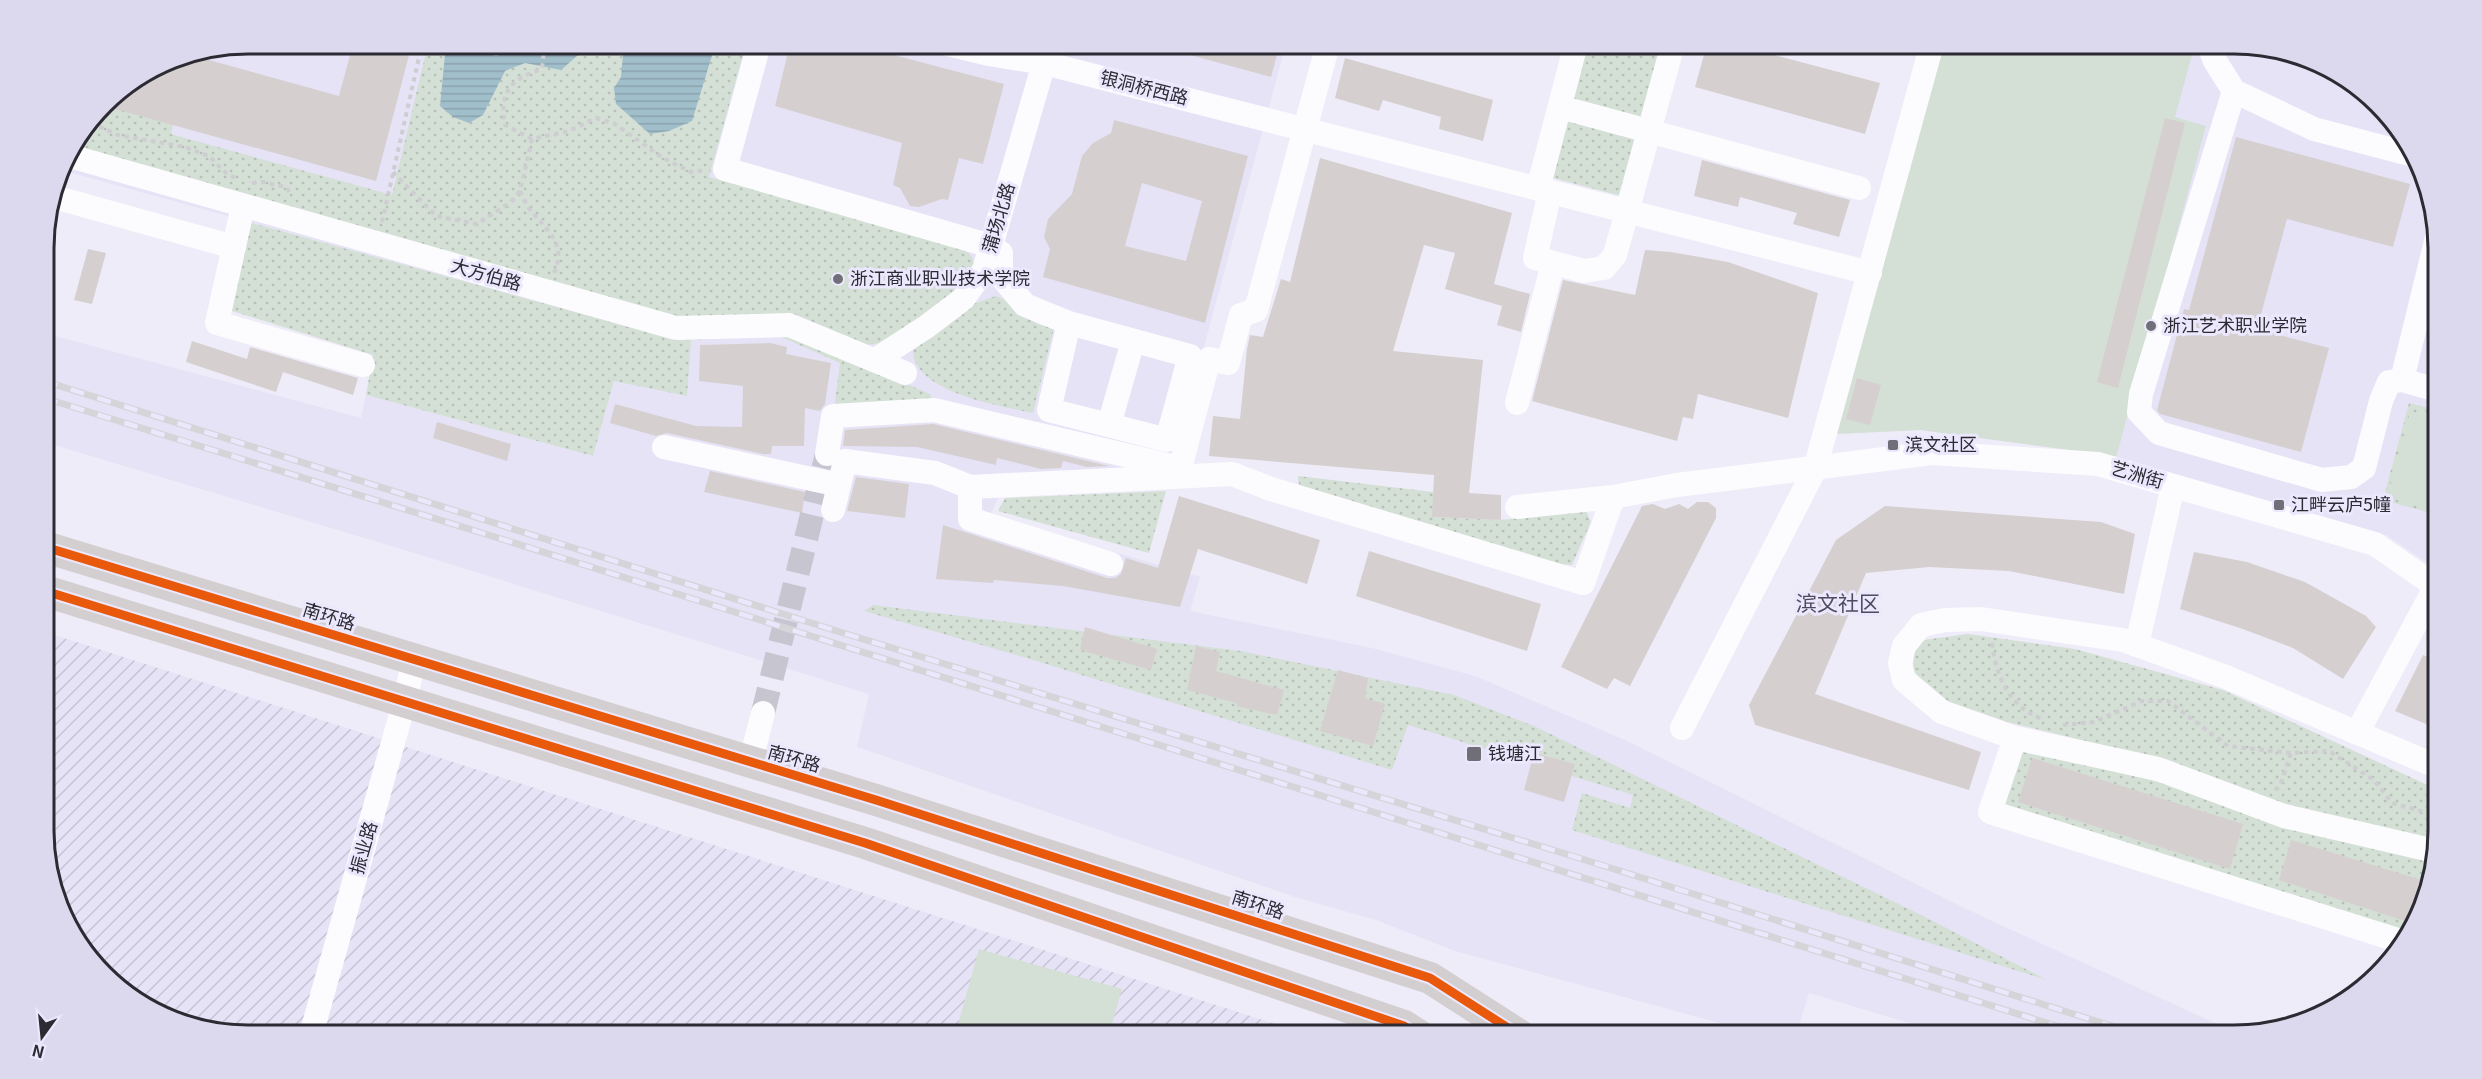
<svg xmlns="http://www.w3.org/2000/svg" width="2482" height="1079" font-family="Georgia,'Noto Sans SC',serif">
	<defs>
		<pattern id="industrial-furrows" width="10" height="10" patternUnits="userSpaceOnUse" patternTransform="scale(1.5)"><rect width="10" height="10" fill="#e6e3f7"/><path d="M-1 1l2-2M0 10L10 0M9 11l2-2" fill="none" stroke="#c5c3d4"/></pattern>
		<pattern id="grass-dots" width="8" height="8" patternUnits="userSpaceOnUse" patternTransform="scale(1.5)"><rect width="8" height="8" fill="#d4e0d5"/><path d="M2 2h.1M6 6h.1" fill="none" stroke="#b6c0b7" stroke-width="1.8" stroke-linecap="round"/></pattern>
		<pattern id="water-rules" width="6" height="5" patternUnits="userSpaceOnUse" patternTransform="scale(1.5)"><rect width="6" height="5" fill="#a1becb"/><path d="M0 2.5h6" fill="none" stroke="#8ba3af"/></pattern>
	</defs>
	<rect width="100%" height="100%" fill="#eeecf8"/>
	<g fill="#e6e3f7">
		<polygon points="248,44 1286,44 1173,461 1141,459 1135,486 999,496 990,516 1200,577 1190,611 1372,648 1475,676 1625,740 1979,915 2215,1023 2251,1034 1949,1035 1809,993 1796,1035 1764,1035 1455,951 1376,920 1295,897 857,747 869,694 401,549 44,442 44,333 361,418 366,395 593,456 614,381 691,340 677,340 61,170 65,157 113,95 170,59"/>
		<polygon points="1942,44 2234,44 2312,59 2396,123 2437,222 2438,570 2386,535 2100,454 1920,430 1836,434"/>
	</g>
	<polygon fill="url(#industrial-furrows)" points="45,632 1310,1035 248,1035 170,1020 86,956 45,858"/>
	<g fill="url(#grass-dots)">
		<polygon points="428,44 746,44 709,177 961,245 972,257 975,266 965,283 939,307 886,342 867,345 683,319 71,149 113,95 170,59 189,55 171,134 392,195"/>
		<polygon points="1587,44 1665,44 1625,197 1553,178"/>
		<polygon points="249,222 677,340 791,334 930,394 933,403 834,410 840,363 779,336 691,340 687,396 614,381 593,456 366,395 373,355 229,310"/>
		<path d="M 996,296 L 1015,304 L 1037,324 L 1054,328 L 1033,413 C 1003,407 928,394 915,361 C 913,356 913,348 913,342 L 973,304 Z"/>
		<polygon points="2409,403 2437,410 2438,515 2383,500"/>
		<polygon points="1298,476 1433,492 1433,517 1501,520 1586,511 1591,522 1572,565 1559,564 1299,485"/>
		<polygon points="1166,491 1149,553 998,511 1005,498"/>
		<polygon points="873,605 1241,651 1454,695 1534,726 1921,915 2047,980 1572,830 1582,793 1630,808 1633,795 1408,725 1392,770 1020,656 864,611"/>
		<polygon points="1968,634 2075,649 2223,690 2438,790 2437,840 2286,806 2171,762 2007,722 1932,696 1913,670 1914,653 1923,640"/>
		<polygon points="2022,749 2175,786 2433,860 2423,909 2408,934 2002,809"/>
	</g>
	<g fill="#d4e0d5">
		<polygon points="1942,44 2195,44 2175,117 2206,126 2116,458 2100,454 1920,430 1836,434"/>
		<polygon points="2410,412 2437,420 2438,492 2433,510 2387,497"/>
		<polygon points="979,949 1122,989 1109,1035 955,1035"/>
	</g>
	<g fill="url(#water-rules)">
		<polygon points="446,44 465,44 473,50 496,56 522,49 545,53 561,44 605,44 577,56 561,70 525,63 505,71 483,115 469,123 453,117 440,106"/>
		<polygon points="612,44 706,44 714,49 692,121 669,131 650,134 616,104 614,88 621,77 623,54"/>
	</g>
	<g fill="#d6cfd0" fill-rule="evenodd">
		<polygon points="353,44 412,44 376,181 115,109 118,91 170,59 191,55 339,96"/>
		<polygon points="790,44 852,44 1004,84 983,164 959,158 948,200 942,199 919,207 910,206 900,188 893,185 902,143 775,106"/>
		<polygon points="1169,44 1280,44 1271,77 1168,49"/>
		<polygon points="1707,44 1733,44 1880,83 1865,134 1695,87"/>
		<polygon points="1345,58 1493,100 1483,141 1439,129 1441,117 1383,100 1379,111 1335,98"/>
		<polygon points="2165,118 2185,123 2118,388 2097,382"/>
		<path d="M 1114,120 L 1248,156 L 1205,323 L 1043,277 L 1050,249 L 1044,237 L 1048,219 L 1072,194 L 1082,156 L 1093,143 L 1111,133 ZM 1142,183 L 1202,201 L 1186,261 L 1125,246 Z"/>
		<polygon points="2236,137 2410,184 2393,247 2287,219 2257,329 2329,348 2301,452 2160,414 2157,410 2184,309 2189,310"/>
		<polygon points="1320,158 1512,213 1494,284 1530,294 1521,332 1497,325 1502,306 1445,289 1455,253 1424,245 1393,351 1483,360 1469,493 1501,495 1501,520 1432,517 1434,475 1209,456 1213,416 1240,419 1247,349 1250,335 1263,337 1281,279 1290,282"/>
		<polygon points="1702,160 1850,200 1839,237 1793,224 1797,213 1740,197 1738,207 1694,196"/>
		<polygon points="88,249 106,253 92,304 74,300"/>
		<polygon points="1645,250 1671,252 1728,262 1818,293 1788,418 1698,394 1693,419 1683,417 1677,441 1532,401 1563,280 1635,295"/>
		<polygon points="192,341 247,359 250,347 358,378 353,395 283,372 276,392 186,362"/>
		<polygon points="770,343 787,347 786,354 831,363 825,404 820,411 805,408 804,446 772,446 771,454 763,454 667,433 656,436 610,423 615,404 696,426 742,427 743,386 699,381 700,345"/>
		<polygon points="1857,378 1881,385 1870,425 1846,419"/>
		<polygon points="437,422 511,444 507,461 433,438"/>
		<polygon points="933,424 1109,466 1087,467 1063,461 1061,468 1041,469 997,458 996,465 917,447 843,446 845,430"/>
		<polygon points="710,471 805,492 802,513 704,492"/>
		<polygon points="856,477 909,484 905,518 847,511"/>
		<polygon points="1179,496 1320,540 1307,584 1198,549 1180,607 1063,586 994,580 993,583 936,579 943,525 1107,578 1115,578 1121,574 1126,558 1158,568"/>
		<polygon points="1697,502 1708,502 1716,508 1716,518 1630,686 1614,678 1607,689 1561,667 1642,506 1653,504 1665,509 1679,504 1688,509"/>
		<polygon points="1885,506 2101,522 2135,534 2124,594 2009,571 1929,567 1866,573 1815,694 1981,752 1969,790 1755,725 1749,705 1836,540"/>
		<polygon points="1369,551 1541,604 1527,651 1356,596"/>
		<polygon points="2194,552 2247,562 2305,582 2366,616 2376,627 2343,679 2293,648 2240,628 2180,609"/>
		<polygon points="1085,627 1157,649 1151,670 1080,650"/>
		<polygon points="1196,646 1220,652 1216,671 1284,690 1277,715 1237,706 1237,703 1187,690"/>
		<polygon points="2423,655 2438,661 2438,729 2395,711"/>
		<polygon points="1338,670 1368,678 1365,698 1385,704 1373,746 1320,731"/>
		<polygon points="1534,753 1575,764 1564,802 1524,790"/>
		<polygon points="2032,758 2243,824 2230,869 2018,802"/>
		<polygon points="2291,840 2428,882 2414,924 2279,880"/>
	</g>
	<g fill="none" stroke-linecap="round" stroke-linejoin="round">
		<polyline stroke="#c7c5d0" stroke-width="24" stroke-dasharray="24 12" stroke-linecap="butt" points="763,713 827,454"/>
		<g stroke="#cecdd1" stroke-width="4" stroke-dasharray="4.5 4.5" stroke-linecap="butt">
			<polyline points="91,123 118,135 185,147 209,156 227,174 236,178"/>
			<path d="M 532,139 L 505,125 C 499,91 511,79 542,69 L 544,50 L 549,44"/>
			<polyline points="393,172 436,216 477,224 511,202 520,191 532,139 569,131 596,118 615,124 663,158 691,172 706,170"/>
			<polyline points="252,183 263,182 286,187 291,195"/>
			<path d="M 520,191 C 523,198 527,206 532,212 C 548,231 567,245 554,273"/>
			<polyline points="382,222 422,44"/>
			<path d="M 1992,643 C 1996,676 2008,706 2042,719"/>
			<polyline points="2063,725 2094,722 2142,701 2168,701 2228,746 2291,753 2329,751 2374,780 2392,803 2438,816"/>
			<polyline points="2275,790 2280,786 2291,753"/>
		</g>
		<g stroke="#fcfcfe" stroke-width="24">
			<polyline points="759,44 725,169 991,246 1001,253 1001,276 1025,305 1069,323 1190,356 1167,440 1049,410 1069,323"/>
			<path d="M 948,44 L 989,54 L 1044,63 C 1319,134 1595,201 1870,273"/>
			<polyline points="2208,44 2215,61 2234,91 2314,129 2409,154"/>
			<polyline points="2234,91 2141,394 2139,412 2159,433 2322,480 2351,477 2364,468 2381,401 2389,382 2402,380 2437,390"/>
			<polyline points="1560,107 1859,188"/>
			<polyline points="66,155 676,328 789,325 905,373"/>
			<polyline points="1538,189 1576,44"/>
			<polyline points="1550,192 1535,258 1584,271 1604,268 1615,255 1673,44"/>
			<polyline points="54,197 234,247"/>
			<polyline points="243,206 217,323 363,365"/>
			<polyline points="875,360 926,327 963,299 984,270 1044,63"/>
			<polyline points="2402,380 2437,237"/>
			<polyline points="1517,403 1553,263"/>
			<polyline points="1109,425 1133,341"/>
			<polyline points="664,447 839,485"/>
			<polyline points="827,454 833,416 934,410 1180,468 1209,359 1228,363 1241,315 1256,310 1328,44"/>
			<polyline points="970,487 970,519 1111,564"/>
			<polyline points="1517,507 1613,497"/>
			<polyline points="833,510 845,461 935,473 970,487 1232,474 1271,489 1583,583 1613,497 1677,485 1932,453 2098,464 2375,544 2438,588"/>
			<polyline points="2137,645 2173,486"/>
			<polyline points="1682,728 1815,469 1932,44"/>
			<polyline points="2357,733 2436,586"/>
			<polyline points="2015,738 1990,812 2404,942"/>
			<polyline points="750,763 763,713"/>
			<polyline points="2435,851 2284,816 2158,769 2015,738 1942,712 1904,680 1900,663 1904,646 1921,625 1945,620 1981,619 2123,640 2226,677 2438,767"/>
			<polyline points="311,1035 405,700 414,660"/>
		</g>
		<g stroke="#d3cfd0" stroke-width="32">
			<polyline points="45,547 876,800 1430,978 1519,1035"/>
			<polyline points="45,591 865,843 1404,1026 1418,1035"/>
		</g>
		<g stroke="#d5d5d9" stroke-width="7">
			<g id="rail">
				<polyline points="44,381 840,632 1579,858 2140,1035"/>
				<polyline points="44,398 508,541 2085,1035"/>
				<polyline points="2209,1032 2222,1035"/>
			</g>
		</g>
		<use href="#rail" stroke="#ebe7fd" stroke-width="4.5" stroke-dasharray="14" stroke-linecap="butt"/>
		<g stroke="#ebe7fd" stroke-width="13">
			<g id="cycleway">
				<polyline points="45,547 876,800 1430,978 1519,1035"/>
				<polyline points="45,591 865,843 1404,1026 1418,1035"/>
			</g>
		</g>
		<use href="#cycleway" stroke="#e8590c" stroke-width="9"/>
	</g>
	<g fill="#706e77" stroke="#ebe7fd" stroke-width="2">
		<circle cx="838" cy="279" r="6"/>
		<circle cx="2151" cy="326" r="6"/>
		<rect x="1887" y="439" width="12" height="12" rx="3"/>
		<rect x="2273" y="499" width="12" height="12" rx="3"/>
		<rect x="1466" y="746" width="16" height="16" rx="3"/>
	</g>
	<g text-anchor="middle" stroke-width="6" stroke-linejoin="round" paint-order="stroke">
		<g font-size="18" fill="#2c2a32" stroke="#ebe7fd">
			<text transform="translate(1144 88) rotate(14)" y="6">银洞桥西路</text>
			<text transform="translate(999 218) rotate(-74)" y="6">蒲场北路</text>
			<text transform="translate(486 275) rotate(16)" y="6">大方伯路</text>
			<text transform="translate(2137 475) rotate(16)" y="6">艺洲街</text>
			<text transform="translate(329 617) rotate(17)" y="6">南环路</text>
			<text transform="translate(794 759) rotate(16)" y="6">南环路</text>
			<text transform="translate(364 848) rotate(-74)" y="6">振业路</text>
			<text transform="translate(1258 905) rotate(18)" y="6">南环路</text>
		</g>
		<g font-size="18" fill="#2c2a32" stroke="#ebe7fd" text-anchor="start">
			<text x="850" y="285">浙江商业职业技术学院</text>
			<text x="2163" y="332">浙江艺术职业学院</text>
			<text x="1905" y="451">滨文社区</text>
			<text x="2291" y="511">江畔云庐5幢</text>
			<text x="1488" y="760">钱塘江</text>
		</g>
		<g font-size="21" fill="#4f4b5d" stroke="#ebe7fd">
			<text x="1838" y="611">滨文社区</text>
		</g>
	</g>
	<path d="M0 0H2482V1079H0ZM248 54H2234A194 194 0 0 1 2428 248V831A194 194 0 0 1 2234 1025H248A194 194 0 0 1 54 831V248A194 194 0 0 1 248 54Z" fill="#dcd8ed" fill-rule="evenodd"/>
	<path fill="none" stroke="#2c2a32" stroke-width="3" d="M248 54H2234A194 194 0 0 1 2428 248V831A194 194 0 0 1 2234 1025H248A194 194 0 0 1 54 831V248A194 194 0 0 1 248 54Z"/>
	<g transform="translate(42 1037) rotate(195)" stroke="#ebe7fd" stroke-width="4.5" paint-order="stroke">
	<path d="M0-4.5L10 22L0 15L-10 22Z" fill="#2c2a32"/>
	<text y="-9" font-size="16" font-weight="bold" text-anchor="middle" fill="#2c2a32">N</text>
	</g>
</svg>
